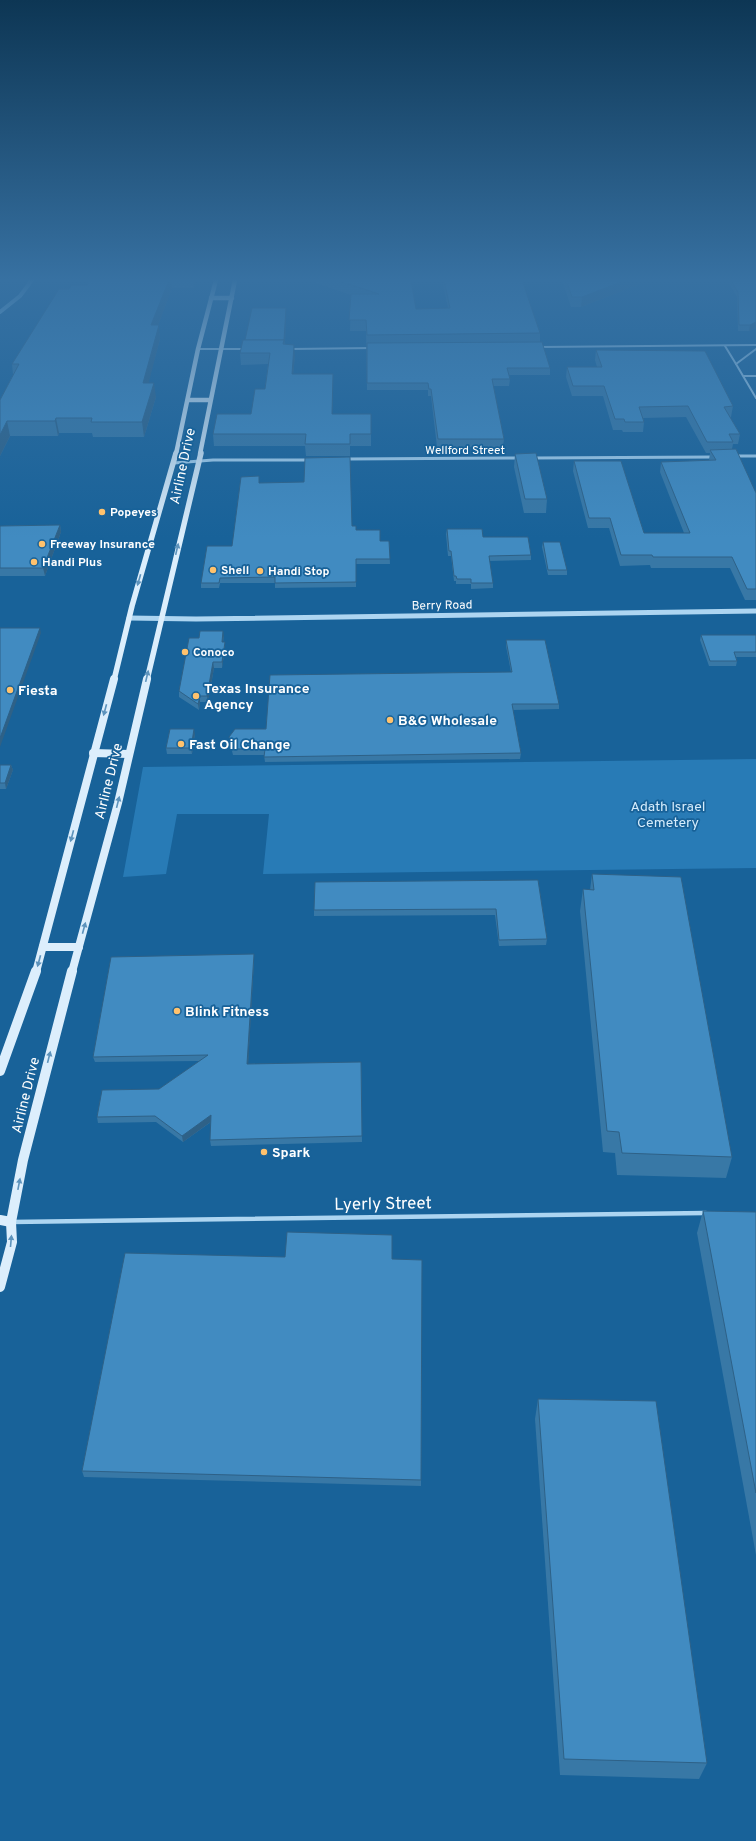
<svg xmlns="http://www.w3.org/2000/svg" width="756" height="1841" font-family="Overpass,sans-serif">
	<rect width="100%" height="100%" fill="#186299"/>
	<polygon fill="#287bb6" points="756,759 756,868 263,874 269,814 177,814 166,874 123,877 143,767"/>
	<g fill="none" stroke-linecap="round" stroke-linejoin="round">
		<polyline stroke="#a0d2f4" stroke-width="4" points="0,312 20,296 32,280"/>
		<g stroke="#add5f1" stroke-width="2">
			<polyline points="725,346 736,364"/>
			<polyline points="539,347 756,345"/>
			<polyline points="198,349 246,349"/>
			<polyline points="291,349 372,348"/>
			<polyline points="756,349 736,364 756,398"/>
			<polyline points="744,376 756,376"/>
		</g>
		<g stroke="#add5f1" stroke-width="3">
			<polyline points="734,456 756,456"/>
			<polyline points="532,458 713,457"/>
			<polyline points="346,459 519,458"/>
			<polyline points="174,463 213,460 309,460"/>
		</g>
		<polyline stroke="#add5f1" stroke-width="4.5" points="11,1222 706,1213"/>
		<polyline stroke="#add5f1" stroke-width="5" points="129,618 196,619 756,611"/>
		<g stroke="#dceefc" stroke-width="4.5">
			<polyline points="211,298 232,298"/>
			<polyline points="188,400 210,400"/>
			<polyline points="176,454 198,349 216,280"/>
			<polyline points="200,454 235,280"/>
		</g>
		<g stroke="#dceefc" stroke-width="5.5">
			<polyline points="114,680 132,606 176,453"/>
			<polyline points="147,680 201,453"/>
		</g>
		<g stroke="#dceefc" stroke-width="8">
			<polyline points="93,753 129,754"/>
			<polyline points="43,947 79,947"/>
			<polyline points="36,972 114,679"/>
			<polyline points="72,972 118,803 147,679"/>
		</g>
		<g stroke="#dceefc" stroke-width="10">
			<polyline points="0,1071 36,971"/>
			<polyline points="0,1220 11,1222"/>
			<polyline points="0,1287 12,1242 11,1222 23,1160 72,971"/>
		</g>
	</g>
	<g fill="#3878a6">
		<polygon points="89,280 196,280 194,288 172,288 158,325 160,339 148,383 156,397 144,437 93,437 92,433 59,433 58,436 10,436 0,456 0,400 13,375 12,364 69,289 87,285"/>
		<polygon points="307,280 411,280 416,309 448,308 442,280 522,280 540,333 540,342 550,368 550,375 509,375 510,379 509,386 493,386 504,439 503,447 437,447 431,396 428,396 428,390 367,390 366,331 350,331 351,295"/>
		<polygon points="562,280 650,280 581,307 571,307"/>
		<polygon points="727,280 756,280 756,328 749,331 738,331 737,297"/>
		<polygon points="286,308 285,344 295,356 293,374 333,374 332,414 371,414 371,446 350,446 350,456 306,456 305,446 214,446 213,434 251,414 265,389 268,364 241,365 240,353"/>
		<polygon points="596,350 733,406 731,417 730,417 740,434 738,444 733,444 732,449 756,493 756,600 745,600 730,568 651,568 650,565 620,566 609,528 588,528 573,471 574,461 644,533 684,533 660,472 661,462 709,460 710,453 706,453 686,417 643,418 644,422 643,432 623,432 622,430 613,430 603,396 572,396 566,377 567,367 597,367 595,360"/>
		<polygon points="515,454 547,499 546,513 524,513 514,467"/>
		<polygon points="259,483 352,526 356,530 380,541 389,541 390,564 356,564 356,587 275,588 275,583 220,583 219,588 201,588 201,583 232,546"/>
		<polygon points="60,525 61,532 45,576 0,576 0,526"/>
		<polygon points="447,529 483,537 531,555 531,560 489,561 493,583 493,588 471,589 471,584 456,584 456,581 454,581 451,556 448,556 446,534"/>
		<polygon points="543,542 567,570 567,575 548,575 542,547"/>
		<polygon points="701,635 756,635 756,657 736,657 737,661 736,666 709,666 700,640"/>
		<polygon points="224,636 223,642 225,642 225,648 222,668 214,668 208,702 200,702 199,710 179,697 179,691 199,638"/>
		<polygon points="506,640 559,704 559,709 513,710 521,753 520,759 265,762 264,755 233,755 230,743 229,737 511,672 506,646"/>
		<polygon points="195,734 192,754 167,754 166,748"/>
		<polygon points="0,765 11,765 13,770 6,789 0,789"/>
		<polygon points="592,874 732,1157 726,1178 617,1175 615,1153 603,1152 580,911 583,889 590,890"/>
		<polygon points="538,880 547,939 546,945 499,946 495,915 314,916 314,910"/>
		<polygon points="254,954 254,960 248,1064 361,1062 362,1142 211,1146 210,1140 211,1122 183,1142 156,1122 98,1123 97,1117 159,1089 200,1061 95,1062 93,1057"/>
		<polygon points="703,1211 756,1212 756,1555 697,1233"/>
		<polygon points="392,1259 421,1480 421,1486 84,1477 82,1471"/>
		<polygon points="538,1399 707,1763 699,1779 560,1775 535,1419"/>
	</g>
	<g fill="#2e6187">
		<polygon points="169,280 171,280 172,288 153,339 151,325"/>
		<polygon points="193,280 196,280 194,288"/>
		<polygon points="626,280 650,280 581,307 582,297"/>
		<polygon points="286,308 286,314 285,346 284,340"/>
		<polygon points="756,322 756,328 749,331 750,325"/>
		<polygon points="159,325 160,339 145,397 143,383"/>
		<polygon points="294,345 295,356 292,386 292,374"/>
		<polygon points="333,374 333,386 332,426 332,414"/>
		<polygon points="154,383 156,397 144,437 142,422"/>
		<polygon points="56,418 59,433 58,436 55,421"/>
		<polygon points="7,421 10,436 0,456 0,435"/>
		<polygon points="60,525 61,532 45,576 43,568"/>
		<polygon points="40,628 41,633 0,747 0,738"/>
		<polygon points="223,631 224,636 222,648 222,642"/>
		<polygon points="225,642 225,648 222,668 222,662"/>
		<polygon points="213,662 214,668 208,702 207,696"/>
		<polygon points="200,696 200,702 199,710 198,704"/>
		<polygon points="194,729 195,734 192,754 191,748"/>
		<polygon points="11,765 13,770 6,789 5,783"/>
		<polygon points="254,954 254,960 248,1070 247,1064"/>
		<polygon points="211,1115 212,1121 183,1142 182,1136"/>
	</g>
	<g fill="#418bc1" stroke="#2e6187">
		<polygon points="89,280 169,280 151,325 159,325 143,383 154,383 142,422 91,422 92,418 56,418 55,421 7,421 0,435 0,400 19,364 12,364 59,289 69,289 72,285 87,285"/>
		<polygon points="336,280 411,280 416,309 450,308 444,280 522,280 540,333 367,335 366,320 349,320 351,294 379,294"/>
		<polygon points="566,280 626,280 582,297 572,297"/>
		<polygon points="731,280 756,280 756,322 750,325 739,325 738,292"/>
		<polygon points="252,308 286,308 284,340 245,340"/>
		<polygon points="243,340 284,340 283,344 294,345 292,374 333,374 332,414 371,414 371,434 350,434 350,444 305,444 306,434 213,434 217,414 251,414 255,389 265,389 270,353 240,353"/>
		<polygon points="542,342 550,368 507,368 510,379 492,379 504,439 438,439 431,389 429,389 428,383 367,383 367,343"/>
		<polygon points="596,350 705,351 733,406 724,407 740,434 729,434 733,442 707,442 688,406 639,407 644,422 625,422 624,419 615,419 604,386 573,386 567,367 602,367"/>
		<polygon points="736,449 756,493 756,589 747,589 732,557 653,557 652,555 621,555 610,518 589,518 574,461 621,461 644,533 690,533 661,462 716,460 710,450"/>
		<polygon points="536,453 547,499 525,499 515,454"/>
		<polygon points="350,457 352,526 356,526 356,530 380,530 380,541 389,541 390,559 356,559 356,582 275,583 275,577 220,578 219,583 201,583 207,546 232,546 241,477 259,476 259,483 304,482 305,458"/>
		<polygon points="60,525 43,568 0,568 0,526"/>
		<polygon points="447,529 482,529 483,537 528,537 531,555 489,556 493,583 471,583 471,579 457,579 456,576 454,576 451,551 449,551"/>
		<polygon points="543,542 560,542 567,570 548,570"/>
		<polygon points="0,628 40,628 0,738"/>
		<polygon points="200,631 223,631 222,642 225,642 222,662 213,662 207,696 200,696 198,704 179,691 189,638 199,638"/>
		<polygon points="701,635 756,635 756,652 734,652 737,661 710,661"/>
		<polygon points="506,640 545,640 559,704 512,704 521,753 264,757 265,749 232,749 229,737 235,729 266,729 270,675 512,672"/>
		<polygon points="170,729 194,729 191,748 166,748"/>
		<polygon points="0,765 11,765 5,783 0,783"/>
		<polygon points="592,874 681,877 732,1157 622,1153 619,1132 607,1131 583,889 594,890"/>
		<polygon points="538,880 547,939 499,940 496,909 314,910 315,882"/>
		<polygon points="254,954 247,1064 361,1062 362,1136 210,1140 211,1115 182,1136 155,1116 97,1117 102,1090 159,1089 208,1055 93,1057 111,957"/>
		<polygon points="703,1211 756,1212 756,1493"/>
		<polygon points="287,1232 392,1235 392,1259 422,1260 421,1480 82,1471 125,1253 285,1257"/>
		<polygon points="538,1399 656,1401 707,1763 564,1759"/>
	</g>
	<defs><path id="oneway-solid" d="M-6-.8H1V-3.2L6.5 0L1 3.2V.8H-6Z"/></defs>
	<g fill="#5d93bc">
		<use href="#oneway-solid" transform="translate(177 549) rotate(-77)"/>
		<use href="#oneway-solid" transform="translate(139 580) rotate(106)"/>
		<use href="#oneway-solid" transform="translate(147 676) rotate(-77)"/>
		<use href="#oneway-solid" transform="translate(105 710) rotate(105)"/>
		<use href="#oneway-solid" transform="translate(118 802) rotate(-76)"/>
		<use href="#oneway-solid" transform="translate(72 836) rotate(105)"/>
		<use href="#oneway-solid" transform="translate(84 928) rotate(-75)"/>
		<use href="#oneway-solid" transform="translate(39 961) rotate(105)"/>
		<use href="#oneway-solid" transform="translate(49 1057) rotate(-76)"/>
		<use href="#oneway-solid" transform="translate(19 1184) rotate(-79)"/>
		<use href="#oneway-solid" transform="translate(11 1241) rotate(-85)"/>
	</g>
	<linearGradient id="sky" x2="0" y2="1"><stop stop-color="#0d3654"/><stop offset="0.52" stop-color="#3771a2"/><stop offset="1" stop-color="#3771a2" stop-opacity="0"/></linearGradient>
	<rect width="756" height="538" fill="url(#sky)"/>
	<g fill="#ffc26d" stroke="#186299" stroke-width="1.5">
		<circle cx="102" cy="512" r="4"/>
		<circle cx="42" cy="544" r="4"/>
		<circle cx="34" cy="562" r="4"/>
		<circle cx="213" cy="570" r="4"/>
		<circle cx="260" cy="571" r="4"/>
		<circle cx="185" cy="652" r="4"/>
		<circle cx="10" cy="690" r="4"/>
		<circle cx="196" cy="696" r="4"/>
		<circle cx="390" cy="720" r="4"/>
		<circle cx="181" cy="744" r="4"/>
		<circle cx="177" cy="1011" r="4"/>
		<circle cx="264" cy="1152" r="4"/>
	</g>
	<g text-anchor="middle" stroke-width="3.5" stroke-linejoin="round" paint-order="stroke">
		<g font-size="12" fill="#fff" stroke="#186299">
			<text x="465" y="454">Wellford Street</text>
			<text transform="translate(442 605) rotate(-1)" y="4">Berry Road</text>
		</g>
		<g font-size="12" font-weight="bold" fill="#fff" stroke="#186299" text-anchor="start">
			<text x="110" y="516">Popeyes</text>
			<text x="50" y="548">Freeway Insurance</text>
			<text x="42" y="566">Handi Plus</text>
			<text x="221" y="574">Shell</text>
			<text x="268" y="575">Handi Stop</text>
			<text x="193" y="656">Conoco</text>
		</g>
		<g font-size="14" fill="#fff" stroke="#186299">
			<text transform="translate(182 466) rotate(-78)" y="5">Airline Drive</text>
			<text transform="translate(108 781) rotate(-76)" y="5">Airline Drive</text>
			<text transform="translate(25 1095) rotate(-76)" y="5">Airline Drive</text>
		</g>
		<g font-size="14" font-weight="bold" fill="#fff" stroke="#186299" text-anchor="start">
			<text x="204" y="693">Texas Insurance<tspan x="204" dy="16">Agency</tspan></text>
			<text x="18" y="695">Fiesta</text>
			<text x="398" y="725">B&amp;G Wholesale</text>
			<text x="189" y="749">Fast Oil Change</text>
			<text x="185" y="1016">Blink Fitness</text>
			<text x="272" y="1157">Spark</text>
		</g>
		<g font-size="14" fill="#d5ecfc" stroke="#186299">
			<text x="668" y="811">Adath Israel<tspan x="668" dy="16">Cemetery</tspan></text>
		</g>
		<g font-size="17" fill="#fff" stroke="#186299">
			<text transform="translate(383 1203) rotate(-1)" y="6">Lyerly Street</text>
		</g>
	</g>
</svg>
